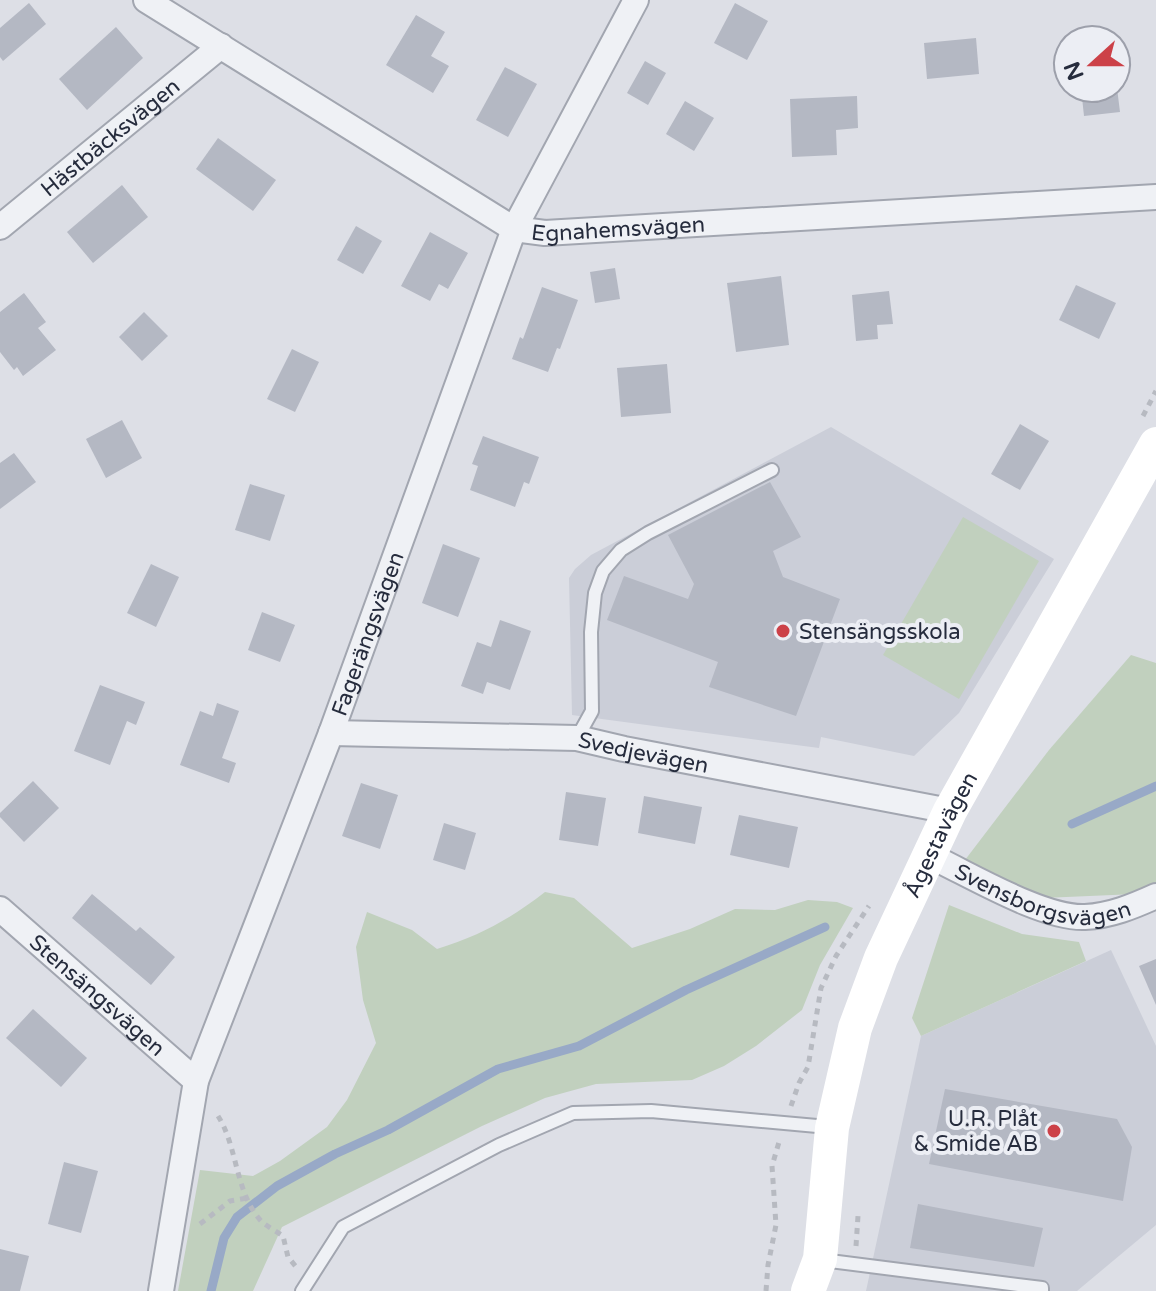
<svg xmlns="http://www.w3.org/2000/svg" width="1156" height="1291" font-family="'Varela Round',sans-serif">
	<rect width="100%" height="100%" fill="#dddfe6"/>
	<g fill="#cbced8">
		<polygon points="831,427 1054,559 959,713 914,756 821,737 819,748 572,715 569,578 575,569 591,555"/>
		<polygon points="1111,950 1156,1046 1156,1225 1077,1291 866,1291 921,1036"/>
	</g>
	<g fill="#c1d0be">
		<polygon points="963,517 1039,561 959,699 883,655"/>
		<polygon points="1131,655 1156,663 1156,884 1136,894 1043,898 965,860 1049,750"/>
		<path d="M 545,892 L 574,898 L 632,948 L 690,929 L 735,909 L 775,910 L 808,900 L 837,902 L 853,908 L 820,965 L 802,1010 L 756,1046 L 724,1066 L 692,1080 L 596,1084 L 545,1098 L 482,1126 L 282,1227 L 253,1291 L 178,1291 L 200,1170 L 253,1176 L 280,1161 L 327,1127 L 347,1100 L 376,1043 L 363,1000 L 356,947 L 367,912 L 412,930 L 437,949 C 481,935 510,919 545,892 Z"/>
		<polygon points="949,905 1022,934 1079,942 1086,961 921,1036 912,1018"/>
	</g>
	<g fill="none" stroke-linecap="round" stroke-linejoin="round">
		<g stroke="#98a9c7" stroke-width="9">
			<polyline points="1072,824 1156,786"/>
			<polyline points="211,1291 224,1238 237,1217 277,1186 335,1154 388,1130 498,1069 579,1046 686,990 825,927"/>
		</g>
	</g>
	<g fill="#b4b8c3">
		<polygon points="29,3 46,24 3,61 0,57 0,28"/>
		<polygon points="735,3 768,21 747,60 714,43"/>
		<polygon points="416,15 445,32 431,56 449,66 433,93 386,65"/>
		<polygon points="116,27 143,58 87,110 59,79"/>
		<polygon points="976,38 979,74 927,79 924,43"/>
		<polygon points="645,61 666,73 648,105 627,93"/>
		<polygon points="505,67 537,84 508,137 476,120"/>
		<polygon points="1081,88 1117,88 1120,112 1084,116"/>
		<polygon points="857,96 858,128 836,130 837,155 792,157 790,99"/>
		<polygon points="685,101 714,118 694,151 666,134"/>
		<polygon points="218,138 276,180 253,211 196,169"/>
		<polygon points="122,185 148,217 93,263 67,232"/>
		<polygon points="356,226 382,241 363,274 337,260"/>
		<polygon points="430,232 468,253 448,289 439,284 430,301 401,286"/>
		<polygon points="615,268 620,299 595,303 590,272"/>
		<polygon points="781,276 789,345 736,352 727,283"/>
		<polygon points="1076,285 1116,303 1099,339 1059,320"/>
		<polygon points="542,287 578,300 560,349 557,348 548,372 512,359 520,337 523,339"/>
		<polygon points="889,291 893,324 877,325 878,339 856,341 852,295"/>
		<polygon points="24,293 46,322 38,328 56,350 23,376 17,367 14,370 0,352 0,312"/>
		<polygon points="144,312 168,336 142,361 119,337"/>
		<polygon points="292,349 319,362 295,412 267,399"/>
		<polygon points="667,364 671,413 621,417 617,368"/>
		<polygon points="122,420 142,458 106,478 86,439"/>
		<polygon points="1020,424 1049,441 1020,490 991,474"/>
		<polygon points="483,436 539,457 529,484 524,482 515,507 470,490 478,466 472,464"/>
		<polygon points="14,453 36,482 0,509 0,463"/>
		<polygon points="770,482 801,537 773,551 783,577 840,599 796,716 709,687 718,662 607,620 624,576 688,599 694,584 668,535"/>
		<polygon points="250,484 285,495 270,541 235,530"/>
		<polygon points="443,544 480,558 458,617 422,603"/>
		<polygon points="151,564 179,577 156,627 127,613"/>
		<polygon points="262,612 295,625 280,662 248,650"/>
		<polygon points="500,620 531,631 510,690 487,682 483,694 461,686 477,642 491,647"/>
		<polygon points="100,685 145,702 136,725 127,721 110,765 74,751"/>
		<polygon points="217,703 239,711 222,758 236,763 229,783 180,765 200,711 213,716"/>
		<polygon points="33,781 59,808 24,842 0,817 0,813"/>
		<polygon points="361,783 398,795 380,849 342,836"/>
		<polygon points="566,792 606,798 598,846 559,840"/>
		<polygon points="644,796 702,807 695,844 638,833"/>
		<polygon points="739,815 798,827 789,868 730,855"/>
		<polygon points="444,823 476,833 465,870 433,860"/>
		<polygon points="92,894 136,931 140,927 175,957 151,985 72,918"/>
		<polygon points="1156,959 1156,1005 1139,966"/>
		<polygon points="33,1009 87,1058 61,1087 6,1038"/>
		<polygon points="945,1089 1117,1119 1132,1147 1123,1201 929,1164"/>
		<polygon points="64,1162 98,1171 81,1233 48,1224"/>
		<polygon points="918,1204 1043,1228 1034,1267 910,1248"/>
		<polygon points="0,1249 29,1256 20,1291 0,1291"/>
	</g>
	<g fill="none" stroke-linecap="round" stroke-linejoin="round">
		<g stroke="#a2a6b0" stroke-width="16">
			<g id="service">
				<polyline points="577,738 592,711 591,632 595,593 603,571 621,550 648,533 772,470"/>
				<polyline points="822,1260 1042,1288 1042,1291"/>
				<polyline points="302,1291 343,1227 499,1145 573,1113 651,1111 828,1127"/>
			</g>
		</g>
		<g stroke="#a2a6b0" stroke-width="28">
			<g id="minor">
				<path id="s1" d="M 146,0 L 514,229 L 545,233 L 1156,197"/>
				<path id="s2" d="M 0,227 L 221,46"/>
				<path id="s3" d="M 331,733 L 577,738 L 624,749 L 950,811"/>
				<path id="s4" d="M 930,856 C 969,874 1043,919 1085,917 C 1110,916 1134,906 1156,896"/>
				<path id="s5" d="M 0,909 L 196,1081"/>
				<path id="s6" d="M 161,1291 L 196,1081 L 331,733 L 514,229 L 636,0"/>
			</g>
		</g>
		<g stroke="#b7bac1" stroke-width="5" stroke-dasharray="6 6" stroke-linecap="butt">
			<polyline points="1143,416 1156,391"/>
			<polyline points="791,1106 799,1083 808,1067 821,988 836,956 869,906"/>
			<path d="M 218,1116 C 238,1147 235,1194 262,1222 C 268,1227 276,1231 283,1236 L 288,1257 L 297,1268"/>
			<polyline points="200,1224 230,1201 247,1198"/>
			<polyline points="856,1246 858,1216"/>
			<polyline points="766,1291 768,1265 776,1225 772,1166 779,1142"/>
		</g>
		<use href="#service" stroke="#eff1f5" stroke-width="12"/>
		<use href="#minor" stroke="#eff1f5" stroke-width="24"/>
		<path stroke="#fff" stroke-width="34" id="s7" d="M 808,1291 L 820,1259 L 832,1128 L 855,1028 L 881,958 L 950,811 L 1156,444"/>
	</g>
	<g fill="#cc4148" stroke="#eceef4" stroke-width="3">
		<circle cx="783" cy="631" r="8"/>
		<circle cx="1054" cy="1131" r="8"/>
	</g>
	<g text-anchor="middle" stroke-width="8" stroke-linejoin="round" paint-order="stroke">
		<g font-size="22" fill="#262c3d" stroke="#eceef4">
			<text dy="8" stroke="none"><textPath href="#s2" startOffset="142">Hästbäcksvägen</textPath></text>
			<text dy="8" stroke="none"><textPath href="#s1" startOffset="538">Egnahemsvägen</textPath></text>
			<text dy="8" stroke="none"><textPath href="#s6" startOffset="692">Fagerängsvägen</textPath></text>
			<text dy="8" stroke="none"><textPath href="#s3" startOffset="314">Svedjevägen</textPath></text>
			<text dy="8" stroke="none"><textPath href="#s7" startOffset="480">Ågestavägen</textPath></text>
			<text dy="8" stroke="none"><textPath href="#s4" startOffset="122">Svensborgsvägen</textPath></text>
			<text dy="8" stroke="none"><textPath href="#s5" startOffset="130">Stensängsvägen</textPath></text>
		</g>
		<g font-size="22" fill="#262c3d" stroke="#eceef4" text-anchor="start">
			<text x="799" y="639">Stensängsskola</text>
			<text x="1038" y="1126" text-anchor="end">U.R. Plåt<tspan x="1038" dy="25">&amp; Smide AB</tspan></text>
		</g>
	</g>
	<g transform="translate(1092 64) rotate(249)"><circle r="38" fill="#eceef4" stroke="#9da0ab" stroke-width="2"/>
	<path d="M0-6L14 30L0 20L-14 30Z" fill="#cc4148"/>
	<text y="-12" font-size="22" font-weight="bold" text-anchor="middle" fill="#262c3d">N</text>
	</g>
</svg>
